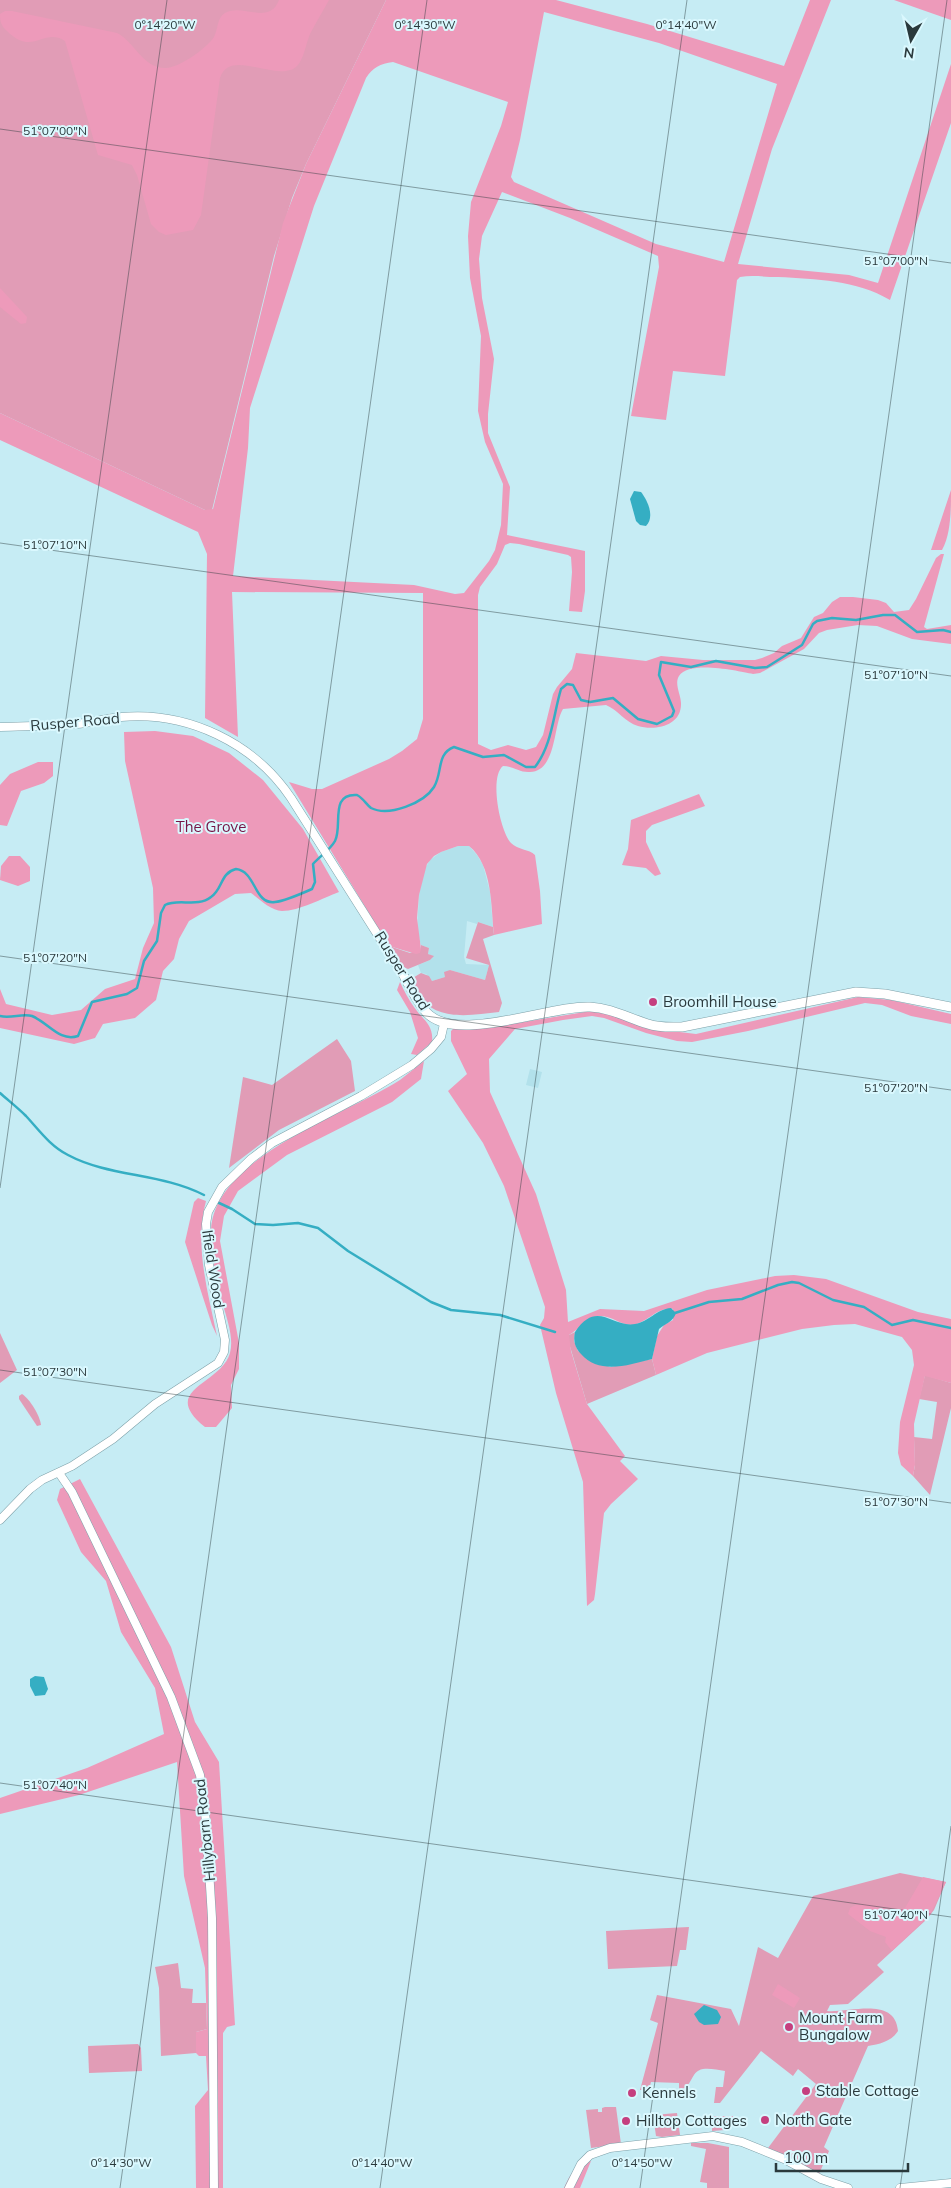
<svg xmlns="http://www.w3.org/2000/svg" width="951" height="2188" font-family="Mulish,sans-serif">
	<rect width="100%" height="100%" fill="#c6ecf4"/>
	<g fill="#b2e1eb">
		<polygon points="458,846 469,846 477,855 483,865 490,892 493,927 478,922 477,924 467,921 464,957 466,964 489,965 485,980 450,970 445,977 432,981 426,974 421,973 418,965 430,960 433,956 428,954 429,948 421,945 417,930 419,895 424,870 430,860 441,852"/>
		<polygon points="530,1069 542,1072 538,1088 526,1085"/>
	</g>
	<g fill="#e19cb6">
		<polygon points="0,0 386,0 306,164 292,198 274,256 212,510 205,510 0,413"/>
		<path d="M 478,922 L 493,927 L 494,935 L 483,939 L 502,1003 L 499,1012 C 471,1015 438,1022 419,996 C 415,991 411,985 411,979 L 421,973 L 429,976 L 432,981 L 445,977 L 444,972 L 450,970 L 485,980 L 489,965 L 466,958 Z"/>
		<polygon points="421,945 429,948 428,954 434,956 430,960 408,969 401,966 389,946 410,953 421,949"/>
		<polygon points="337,1039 351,1061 355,1091 279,1130 229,1168 243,1077 272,1085"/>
		<polygon points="575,1332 574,1341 578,1351 610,1367 652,1359 656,1375 587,1404 569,1343 569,1335"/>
		<polygon points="0,1333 17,1370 0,1383"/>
		<polygon points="925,1375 951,1383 951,1408 930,1495 913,1476 915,1465 914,1437 932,1439 937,1402 919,1399"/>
		<path d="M 22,1394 C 30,1399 40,1416 41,1425 L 37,1426 L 19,1399 L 19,1396 Z"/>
		<path d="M 900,1873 L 946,1882 L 934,1910 L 926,1920 L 877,1965 L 884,1972 L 848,2004 L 830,2005 L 827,2011 C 850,2013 895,1996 898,2031 C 891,2042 879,2044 868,2046 L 824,2147 L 829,2151 L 819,2174 L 768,2148 L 816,2084 L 798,2069 L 793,2076 L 761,2051 L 720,2103 L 714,2103 L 716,2087 L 723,2087 L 725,2071 C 718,2070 710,2068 703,2069 C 690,2071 693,2088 679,2090 L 679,2083 L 651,2082 L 649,2090 L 640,2090 L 658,2023 L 650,2020 L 657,1995 L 731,2009 L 739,2026 L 758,1947 L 778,1958 L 813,1896 Z"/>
		<polygon points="689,1927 686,1950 680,1950 677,1966 608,1969 606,1931"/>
		<polygon points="178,1963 181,1988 193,1989 192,2003 206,2003 207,2029 196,2032 196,2053 161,2056 159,1988 155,1967"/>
		<polygon points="138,2044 141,2048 142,2071 89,2073 88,2046"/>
		<polygon points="605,2107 616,2107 621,2144 591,2148 586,2110 598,2109 598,2112 602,2112 602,2108"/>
		<polygon points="677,2113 680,2135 662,2137 656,2136 653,2115"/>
		<polygon points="713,2116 733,2116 733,2121 725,2130 712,2131"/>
		<polygon points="691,2143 708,2143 729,2147 729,2188 707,2188 707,2183 700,2182 706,2149 691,2146"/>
	</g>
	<g fill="#ed9aba" fill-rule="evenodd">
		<path d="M 279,0 L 329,0 C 323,11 316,22 310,34 C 306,43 304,59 297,66 C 295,68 292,70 290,70 C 268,77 229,50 220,78 L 201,215 L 193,230 L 166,235 L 159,232 L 151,224 L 137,175 L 132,165 L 98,155 L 65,41 C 43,27 33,57 7,31 C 1,26 0,21 0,14 L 5,11 L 12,11 L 117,33 C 134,41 143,69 166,68 C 179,68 207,48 214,37 C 218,30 217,17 225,13 C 243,3 269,26 279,0 Z"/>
		<path d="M 386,0 L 556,0 L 647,24 L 784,66 L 810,0 L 831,0 L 772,149 L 738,264 L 849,275 L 878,283 L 951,64 L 951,123 L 890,300 C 856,280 816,279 778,277 C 765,277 752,275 740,277 L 737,280 L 725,376 L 673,371 L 666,420 L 631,416 L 659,267 L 658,256 L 570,218 L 502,192 L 482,236 L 479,259 L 482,298 L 494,359 L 488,414 L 488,433 L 510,487 L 507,535 L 585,551 L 585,591 L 582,612 L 569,611 L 572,572 L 571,557 L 568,555 L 519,544 L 510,543 L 505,545 L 497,564 L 480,587 L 478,595 L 478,744 L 491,750 L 508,745 L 526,750 L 536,747 L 543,735 L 553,694 L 557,687 L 572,669 L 576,653 L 646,661 L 661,656 L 703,660 L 755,660 L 762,658 L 774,653 L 782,646 L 801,638 L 814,617 L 823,613 L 832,602 L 840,597 L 853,597 L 878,600 L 886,603 L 894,612 L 909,610 L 916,599 L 936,558 L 941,554 L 944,554 L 924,627 L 927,629 L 951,625 L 951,644 L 912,639 L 877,626 L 858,625 L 827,630 L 819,633 L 804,649 L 760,673 L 753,674 C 738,671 689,660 679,676 C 674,684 681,695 681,703 C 682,726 655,731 638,726 C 625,722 618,710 606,705 L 563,709 C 553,725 557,771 530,772 C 520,773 513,766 503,766 C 489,777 500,831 511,843 C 518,850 529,849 535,855 L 540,891 L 542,924 L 494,935 C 491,908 493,865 469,846 L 458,846 L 441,852 L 434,856 L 427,864 L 419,895 L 417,918 L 421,949 L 420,953 L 416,954 L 389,946 L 289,782 L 312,789 L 322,789 L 389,759 L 402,751 L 417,739 L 423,719 L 423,593 L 232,592 L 238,737 L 205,718 L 207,554 L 198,532 L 0,440 L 0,413 L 205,510 L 213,509 L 283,223 L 306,164 ZM 544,12 L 659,43 L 777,84 L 724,262 L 656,244 L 514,182 L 511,177 L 520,140 ZM 393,62 L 508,102 L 501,126 L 471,202 L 468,236 L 470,278 L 481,336 L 478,411 L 485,442 L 503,484 L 501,525 L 495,550 L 489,561 L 464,593 L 455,594 L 414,585 L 233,576 L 248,448 L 250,408 L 314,206 L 366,78 C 373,67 380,64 393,62 Z"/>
		<polygon points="894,0 951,0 951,20"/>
		<polygon points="0,288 27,317 26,323 21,324 0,307"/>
		<path d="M 951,490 C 951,509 951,534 942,550 L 931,550 Z"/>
		<path d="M 155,731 L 193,736 L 229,753 L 263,780 L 303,829 L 339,892 C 323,898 299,911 282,911 C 271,911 259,899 251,893 L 235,894 L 189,921 L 179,939 L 174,959 L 163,971 L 156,1000 L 135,1018 L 103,1024 L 95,1038 L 74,1044 L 0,1028 L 0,989 L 6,1004 L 52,1015 L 81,1010 L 105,989 L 135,979 L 143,948 L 154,923 L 153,888 L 125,761 L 124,732 Z"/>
		<polygon points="38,762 53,762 53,776 44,783 21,791 7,826 0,825 0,785 10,774"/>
		<polygon points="699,794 705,806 652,825 646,831 646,842 661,874 655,876 646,868 622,865 628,849 631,820"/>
		<polygon points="9,856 20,856 30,867 30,881 18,886 0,880 1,866"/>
		<path d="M 400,982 C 404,991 409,1000 414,1007 C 423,1020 434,1025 432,1042 L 417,1055 L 411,1054 L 418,1038 L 410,1012 L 397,990 Z"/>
		<path d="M 858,997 L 891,1000 L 951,1014 L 951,1024 L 911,1016 L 882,1005 L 865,1003 L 748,1031 L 692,1042 L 677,1041 L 646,1033 L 604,1018 L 592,1016 L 563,1020 L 515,1029 L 489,1059 L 490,1092 L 536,1194 L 566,1290 L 568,1322 L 600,1309 L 644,1311 L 707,1290 L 775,1276 L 794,1275 L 826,1279 L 918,1312 L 951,1319 L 951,1383 L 925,1376 L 914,1424 L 915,1465 L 913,1476 L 901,1465 L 898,1453 L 900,1422 L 914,1365 L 912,1350 L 902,1337 L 855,1324 L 834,1325 L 802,1329 L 707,1353 L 656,1375 L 652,1359 L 657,1336 L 664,1325 L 673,1320 L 673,1309 C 656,1307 648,1323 632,1325 C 620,1325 612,1316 601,1316 C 586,1317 580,1329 569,1335 L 571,1351 L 587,1404 L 625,1456 L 620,1461 L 638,1479 L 611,1504 L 604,1513 L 595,1594 L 594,1600 L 587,1606 L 583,1482 L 556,1393 L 540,1325 L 544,1318 L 545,1307 L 504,1186 L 483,1143 L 448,1091 L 467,1074 L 451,1041 L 451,1031 L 454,1028 L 499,1026 L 591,1011 L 607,1013 L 655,1029 L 696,1034 Z"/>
		<path d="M 424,1061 L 421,1079 L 392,1102 L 287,1155 L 238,1191 L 224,1216 L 220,1241 L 239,1343 L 239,1369 L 231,1385 L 232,1408 L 216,1427 L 205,1427 C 158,1389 221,1385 230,1353 C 234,1338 227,1319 223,1305 C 217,1281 210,1254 211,1230 C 215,1156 346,1115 400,1080 C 408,1074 416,1067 424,1061 Z"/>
		<path d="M 198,1198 L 206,1201 C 194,1246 208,1292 217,1336 L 212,1325 L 185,1242 L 194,1202 Z"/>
		<polygon points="80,1479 171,1647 195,1722 219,1762 235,2025 227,2027 223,2033 223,2188 196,2188 195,2106 208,2090 206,2056 199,2056 196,2053 196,2032 207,2029 205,1968 184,1876 177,1762 79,1795 0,1814 0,1798 87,1768 164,1734 155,1688 121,1632 106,1581 81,1552 57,1500 60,1489"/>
		<path d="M 923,1877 L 946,1882 L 930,1915 L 892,1951 L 885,1942 L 886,1937 L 870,1931 L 848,1914 L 850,1908 C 867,1897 887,1915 905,1908 Z"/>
		<polygon points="778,1984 800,1998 794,2008 772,1995"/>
		<path d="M 591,2161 L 580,2188 L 564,2188 C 570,2174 575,2166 591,2161 Z"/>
	</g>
	<g fill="#35aec3">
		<path d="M 634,491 L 641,492 C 648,501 655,517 646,526 L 640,525 L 636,521 L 630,499 Z"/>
		<path d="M 671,1308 L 676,1313 C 673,1322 666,1323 659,1329 L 652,1359 C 629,1365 599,1375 581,1354 C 575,1348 573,1341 575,1332 C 597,1299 612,1328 635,1324 C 649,1322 656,1309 671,1308 Z"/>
		<polygon points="35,1676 44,1677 48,1689 45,1695 35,1696 30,1686 30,1679"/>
		<polygon points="704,2005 717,2010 721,2017 718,2024 704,2025 699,2022 694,2014"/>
	</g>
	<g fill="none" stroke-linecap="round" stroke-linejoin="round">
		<g stroke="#35aec3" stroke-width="2.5">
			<path d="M 0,1016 C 11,1019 22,1013 32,1016 C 49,1023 59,1042 78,1036 L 92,1002 L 127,994 L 137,988 L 144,961 L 157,941 L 161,913 L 165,905 C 179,898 197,908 211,897 C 223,889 220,873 236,869 C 256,871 254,905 275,902 C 285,901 303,893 312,889 L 315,882 L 313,864 C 320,856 330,850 335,841 C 343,826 329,793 357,795 C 363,798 366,804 371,808 C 389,817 424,803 434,787 C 443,772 436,754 454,747 L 483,757 L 504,755 L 526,767 L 535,767 C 552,745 553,716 561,689 L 567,684 L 573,685 L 581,700 L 590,702 L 613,698 L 638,719 L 657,724 L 672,716 L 674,711 L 659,675 L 661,662 L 691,667 L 716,661 L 755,668 L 767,667 L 802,645 L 813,624 L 817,621 L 832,618 L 856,620 L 883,615 L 895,615 L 917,632 L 943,630 L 951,632"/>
			<path d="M 0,1093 C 9,1101 18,1108 26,1116 C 39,1130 50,1146 68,1155 C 109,1177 162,1173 204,1195"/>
			<polyline points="217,1202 232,1209 255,1224 273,1225 298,1223 318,1228 348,1251 431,1302 451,1310 500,1315 555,1332"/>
			<polyline points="675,1313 709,1302 742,1299 778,1285 792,1282 799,1283 833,1300 864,1307 892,1325 913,1320 951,1328"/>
		</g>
		<g stroke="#7ea1a9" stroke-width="9">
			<g id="minor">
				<path d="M 0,727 C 25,726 51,726 76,724 C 91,723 106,718 121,717 C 188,711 254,743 291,798 L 405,978"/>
				<polyline points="59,1473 72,1492 171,1697 200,1775 206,1821 212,1918 214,2188"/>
				<polyline points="0,1520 30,1489 42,1480 72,1466 113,1439 155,1404 218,1363 224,1352 225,1340 209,1265 206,1224 208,1212 222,1187 251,1159 272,1143 361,1096 412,1065 431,1049 441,1037 444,1024"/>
				<polyline points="569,2188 581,2164 590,2155 610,2148 713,2136 742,2142 784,2159 821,2179 848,2188"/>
				<polyline points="900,2188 951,2183"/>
			</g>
		</g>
		<g stroke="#7ea1a9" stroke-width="10">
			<path id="tertiary" d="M 405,978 C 412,990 418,1004 427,1013 C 457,1044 551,1005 590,1007 C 611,1008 628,1018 648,1024 C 659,1028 671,1027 682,1027 L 856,992 L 885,994 L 951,1007"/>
		</g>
		<use href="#minor" stroke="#fff" stroke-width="8"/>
		<use href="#tertiary" stroke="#fff" stroke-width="9"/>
	</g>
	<path fill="none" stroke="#2a393c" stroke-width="1" stroke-opacity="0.45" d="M 0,129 L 951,263M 0,543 L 951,676M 0,956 L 951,1090M 0,1188 L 167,0M 0,1370 L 951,1503M 0,1783 L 951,1917M 120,2188 L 427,0M 380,2188 L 687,0M 640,2188 L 947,0M 900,2188 L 951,1826"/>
	<g fill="#c53f7f" stroke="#daf8fe" stroke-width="2">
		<circle cx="653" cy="1002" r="5"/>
		<circle cx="789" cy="2027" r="5"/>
		<circle cx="806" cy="2091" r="5"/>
		<circle cx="632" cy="2093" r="5"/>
		<circle cx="765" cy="2120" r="5"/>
		<circle cx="626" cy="2121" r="5"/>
	</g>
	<g text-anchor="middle" stroke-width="4" stroke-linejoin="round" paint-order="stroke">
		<g font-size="15" fill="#2a393c" stroke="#daf8fe">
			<text transform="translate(75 722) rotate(-5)" y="5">Rusper Road</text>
			<text transform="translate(402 971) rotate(58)" y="5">Rusper Road</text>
			<text transform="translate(213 1269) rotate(81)" y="5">Ifield Wood</text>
			<text transform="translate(205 1830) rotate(-96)" y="5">Hillybarn Road</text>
		</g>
		<g font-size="15" fill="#761546" stroke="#daf8fe">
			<text x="211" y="832">The Grove</text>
		</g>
		<g font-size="15" fill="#2a393c" stroke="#daf8fe" text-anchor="start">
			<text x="663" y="1007">Broomhill House</text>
			<text x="799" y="2023">Mount Farm<tspan x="799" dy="17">Bungalow</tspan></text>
			<text x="816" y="2096">Stable Cottage</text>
			<text x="642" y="2098">Kennels</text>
			<text x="775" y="2125">North Gate</text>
			<text x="636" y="2126">Hilltop Cottages</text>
		</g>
	</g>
	<g font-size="12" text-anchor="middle" fill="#2a393c" stroke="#daf8fe" stroke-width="4" stroke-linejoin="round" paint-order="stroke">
		<text x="165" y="29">0°14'20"W</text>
		<text x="425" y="29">0°14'30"W</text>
		<text x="686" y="29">0°14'40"W</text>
		<text x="55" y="135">51°07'00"N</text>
		<text x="896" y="265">51°07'00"N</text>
		<text x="55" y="549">51°07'10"N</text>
		<text x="896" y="679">51°07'10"N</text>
		<text x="55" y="962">51°07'20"N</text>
		<text x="896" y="1092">51°07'20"N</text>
		<text x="55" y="1376">51°07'30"N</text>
		<text x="896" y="1506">51°07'30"N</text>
		<text x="55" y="1789">51°07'40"N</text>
		<text x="896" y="1919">51°07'40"N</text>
		<text x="121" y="2167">0°14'30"W</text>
		<text x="382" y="2167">0°14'40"W</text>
		<text x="642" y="2167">0°14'50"W</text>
	</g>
	<g transform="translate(911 40) rotate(188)" stroke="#daf8fe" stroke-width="4" paint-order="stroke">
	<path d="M0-4L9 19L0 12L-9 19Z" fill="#2a393c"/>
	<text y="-8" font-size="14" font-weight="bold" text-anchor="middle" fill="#2a393c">N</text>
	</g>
	<path d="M776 2163v8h132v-8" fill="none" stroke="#2a393c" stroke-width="2.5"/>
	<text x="784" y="2163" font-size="15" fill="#2a393c" stroke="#daf8fe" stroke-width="4" paint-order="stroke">100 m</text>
</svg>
